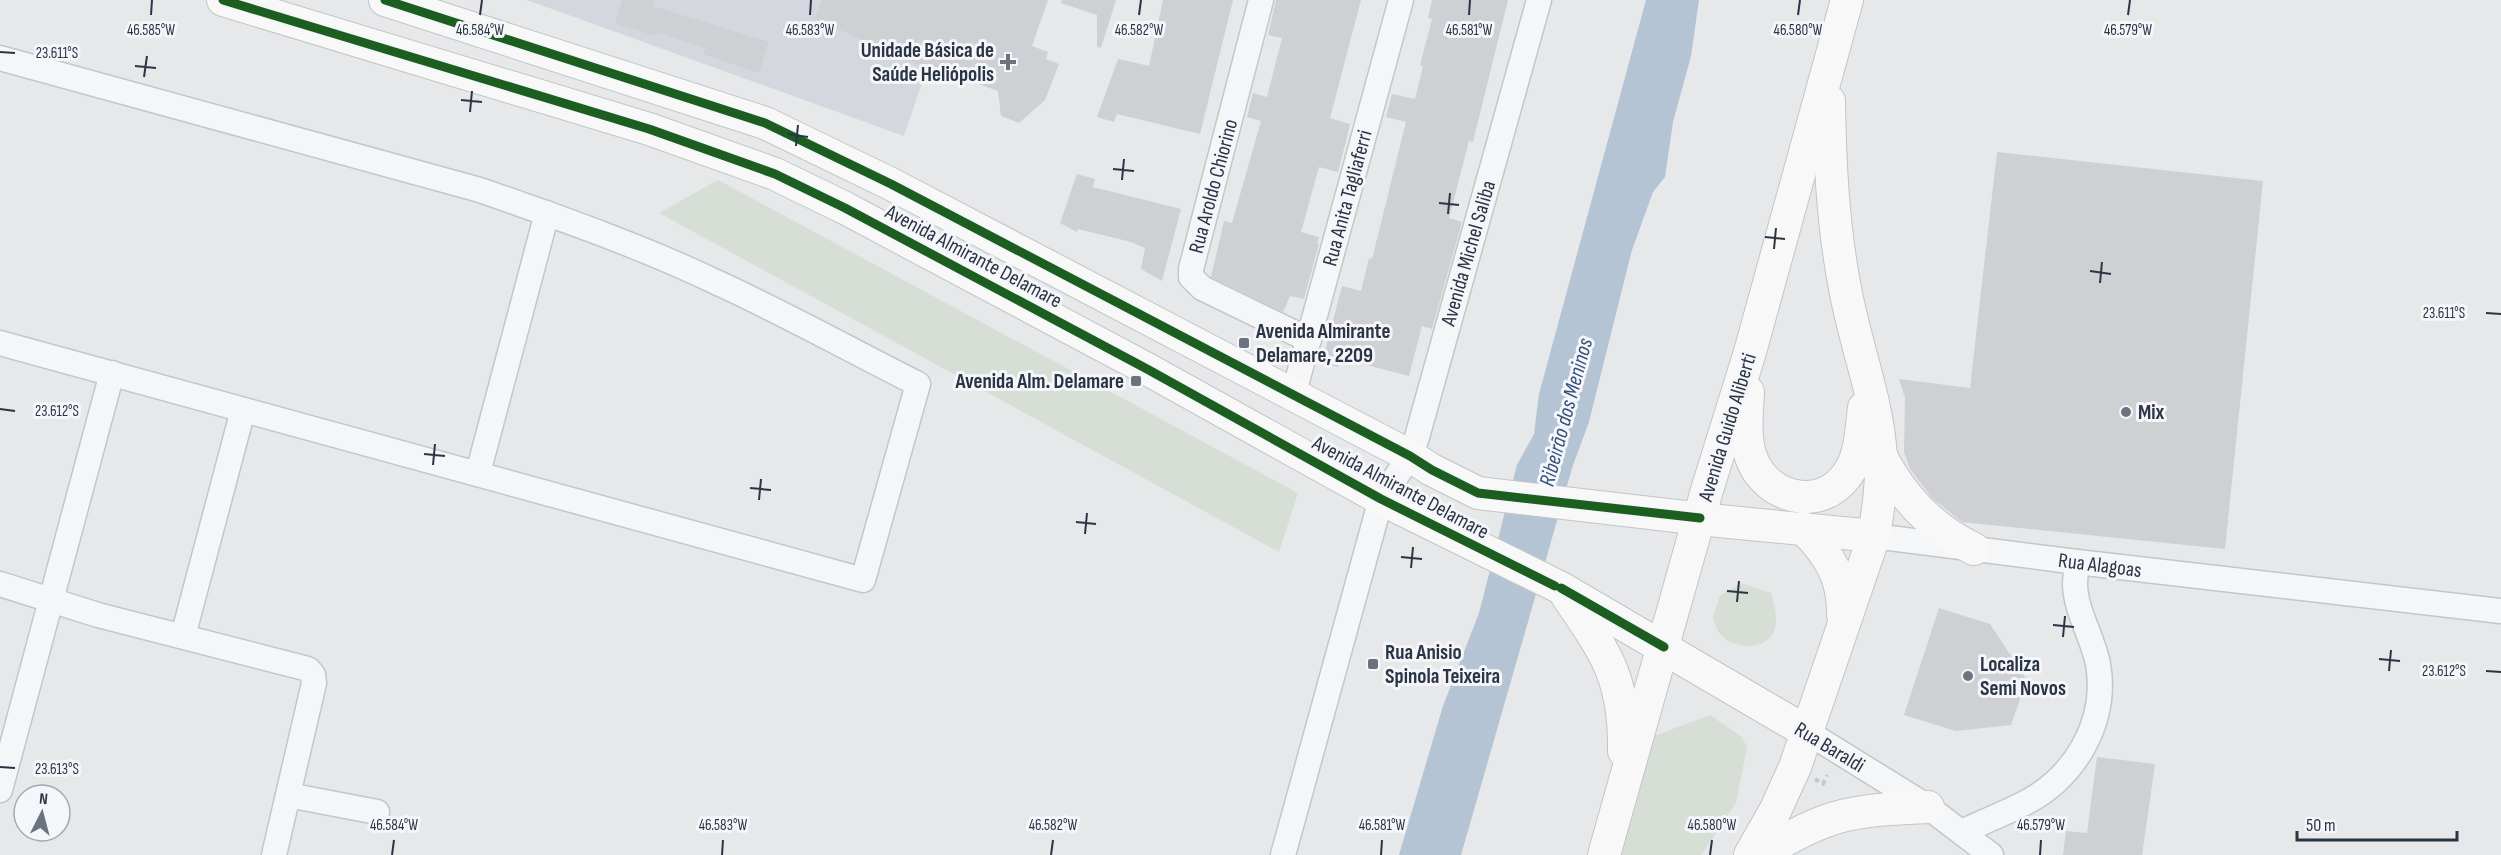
<svg xmlns="http://www.w3.org/2000/svg" width="2501" height="855" font-family="'Sofia Sans Condensed',sans-serif">
	<rect width="100%" height="100%" fill="#e6e8ea"/>
	<polygon fill="#d4d7dd" points="527,0 950,0 904,136"/>
	<g fill="#d6ded6">
		<polygon points="718,180 1298,493 1279,552 659,213"/>
		<path d="M 1741,583 L 1771,593 C 1774,605 1779,619 1774,631 C 1765,653 1729,649 1718,631 C 1716,627 1714,621 1713,617 L 1720,596 Z"/>
		<polygon points="1710,715 1742,737 1747,747 1736,803 1701,855 1620,855 1654,736"/>
	</g>
	<polygon fill="#b4c4d5" points="1646,0 1699,0 1691,56 1673,122 1665,177 1653,192 1632,250 1589,422 1573,465 1461,855 1399,855 1443,706 1479,613 1517,465 1534,434 1539,394"/>
	<g fill="#ced0d3">
		<polygon points="622,0 655,0 653,6 769,42 759,73 703,54 705,48 657,32 655,36 615,23"/>
		<polygon points="822,0 1048,0 1032,46 1048,52 1046,59 1059,64 1045,100 1019,123 1001,116 998,91 939,70 938,73 815,19"/>
		<polygon points="1062,0 1116,0 1101,48 1097,47 1097,15 1061,3"/>
		<polygon points="1163,0 1233,0 1200,134 1117,114 1114,122 1097,117 1118,59 1149,66"/>
		<polygon points="1276,0 1361,0 1330,118 1350,124 1347,137 1338,172 1319,167 1301,232 1319,237 1317,244 1319,244 1304,299 1290,296 1283,312 1211,277 1224,221 1232,223 1261,121 1247,117 1253,93 1267,97 1282,38 1268,35"/>
		<polygon points="1432,0 1508,0 1473,142 1469,141 1449,218 1462,222 1432,329 1422,326 1409,376 1340,358 1338,367 1322,363 1342,286 1361,291 1369,258 1372,259 1406,122 1386,117 1392,94 1415,99 1423,66 1420,65 1432,19 1428,18"/>
		<polygon points="1997,152 2263,181 2225,549 1962,522 1932,498 1910,469 1904,452 1905,398 1899,379 1970,388"/>
		<polygon points="1077,174 1095,179 1093,187 1181,209 1162,281 1141,269 1145,248 1131,242 1078,229 1077,232 1060,223"/>
		<polygon points="1939,608 1990,624 2027,680 2011,725 1956,731 1904,715"/>
		<polygon points="2097,757 2155,764 2142,855 2063,855 2066,831 2087,833"/>
	</g>
	<g fill="none" stroke-linecap="round" stroke-linejoin="round">
		<g stroke="#c4c6c8" stroke-width="27">
			<g id="minor">
				<polyline points="1261,0 1191,269 1191,277 1202,288 1309,340"/>
				<path d="M 0,58 L 480,190 C 560,218 641,246 718,283 C 786,314 852,351 918,384 L 863,580 L 0,343"/>
				<polyline points="1293,396 1401,0"/>
				<polyline points="478,473 547,213"/>
				<polyline points="1874,536 2077,562 2501,611"/>
				<polyline points="0,584 98,615 308,669 313,675 314,683 274,855"/>
				<polyline points="183,636 243,410"/>
				<polyline points="1807,732 1928,807 1991,855"/>
				<polyline points="0,790 112,373"/>
				<polyline points="288,795 377,812"/>
				<path d="M 1961,832 C 1981,823 2003,814 2023,804 C 2075,778 2108,722 2098,664 C 2093,638 2076,612 2075,585 C 2075,578 2076,570 2077,562"/>
				<polyline points="1283,855 1381,499 1410,456 1417,437 1539,0"/>
			</g>
		</g>
		<g stroke="#c2c5c8" stroke-width="34">
			<g id="major">
				<polyline points="223,0 649,129 775,174 845,208 1147,369 1381,499 1561,588 1807,732"/>
				<polyline points="385,0 765,123 891,184 1410,456 1432,470 1478,493 1719,521 1874,536"/>
				<path d="M 1748,392 C 1747,413 1744,437 1751,457 C 1765,498 1820,513 1847,475 C 1861,457 1861,430 1864,408"/>
				<path d="M 1881,456 C 1902,497 1932,529 1974,549"/>
				<path d="M 1803,528 C 1829,554 1844,578 1843,615"/>
				<path d="M 1567,596 C 1606,653 1625,678 1624,751"/>
				<polyline points="1604,855 1707,490 1750,352 1847,0"/>
				<path d="M 1750,855 L 1775,811 L 1795,767 L 1874,536 C 1878,510 1882,485 1881,458 C 1878,400 1855,345 1845,288 C 1833,227 1830,164 1829,101"/>
				<path d="M 1759,855 C 1781,843 1802,829 1826,821 C 1858,809 1894,809 1928,807"/>
			</g>
		</g>
		<polyline stroke="#c5c6ca" stroke-width="4" stroke-dasharray="4.5 4.5" stroke-linecap="butt" points="1815,779 1823,784 1827,775"/>
		<use href="#minor" stroke="#f5f6f7" stroke-width="24"/>
		<use href="#major" stroke="#f8f8f8" stroke-width="32"/>
		<g stroke="#f4f6f9" stroke-width="13">
			<g id="cycleway">
				<polyline points="223,0 649,129 775,174 845,208 1147,369 1381,499 1555,586"/>
				<polyline points="385,0 765,123 891,184 1410,456 1432,470 1478,493 1700,518"/>
				<polyline points="1561,588 1664,647"/>
			</g>
		</g>
		<use href="#cycleway" stroke="#1b5e20" stroke-width="9"/>
	</g>
	<path fill="none" stroke="#2b3445" stroke-width="2" d="M 151,15 L 152,0M 480,15 L 482,0M 810,15 L 811,0M 1139,15 L 1141,0M 1469,15 L 1470,0M 1798,15 L 1800,0M 2128,15 L 2130,0M 0,52 L 15,53M 135,66 L 156,68M 144,77 L 147,56M 461,100 L 482,102M 470,112 L 472,91M 787,134 L 808,137M 796,146 L 798,125M 1113,169 L 1134,171M 1122,180 L 1124,159M 1439,203 L 1459,205M 1448,214 L 1450,193M 1765,237 L 1785,239M 1774,249 L 1776,228M 2090,271 L 2111,274M 2100,283 L 2102,262M 2486,313 L 2501,314M 0,409 L 15,411M 424,454 L 445,456M 433,465 L 435,444M 750,488 L 771,490M 759,500 L 761,479M 1076,522 L 1096,524M 1085,534 L 1087,513M 1401,557 L 1422,559M 1411,568 L 1413,547M 1727,591 L 1748,593M 1737,602 L 1739,581M 2053,625 L 2074,627M 2063,637 L 2065,616M 2379,659 L 2400,661M 2389,671 L 2391,650M 2486,671 L 2501,672M 0,767 L 15,768M 392,855 L 394,840M 722,855 L 723,840M 1051,855 L 1053,840M 1381,855 L 1382,840M 1710,855 L 1712,840M 2040,855 L 2041,840"/>
	<g fill="#6c737f" stroke="#f4f6f9" stroke-width="2">
		<path d="M1005 53h6v6h6v6h-6v6h-6v-6h-6v-6h6z"/>
		<rect x="1238" y="337" width="12" height="12" rx="3"/>
		<rect x="1130" y="375" width="12" height="12" rx="3"/>
		<circle cx="2126" cy="412" r="6"/>
		<rect x="1367" y="658" width="12" height="12" rx="3"/>
		<circle cx="1968" cy="676" r="6"/>
	</g>
	<g text-anchor="middle" stroke-width="6" stroke-linejoin="round" paint-order="stroke">
		<g font-size="21" font-weight="bold" fill="#2b3445" stroke="#f4f6f9" text-anchor="start">
			<text x="994" y="57" text-anchor="end">Unidade Básica de<tspan x="994" dy="24">Saúde Heliópolis</tspan></text>
			<text x="1256" y="338">Avenida Almirante<tspan x="1256" dy="24">Delamare, 2209</tspan></text>
			<text x="1124" y="388" text-anchor="end">Avenida Alm. Delamare</text>
			<text x="2138" y="419">Mix</text>
			<text x="1385" y="659">Rua Anisio<tspan x="1385" dy="24">Spinola Teixeira</tspan></text>
			<text x="1980" y="671">Localiza<tspan x="1980" dy="24">Semi Novos</tspan></text>
		</g>
		<g font-size="21" fill="#2b3445" stroke="#f4f6f9">
			<text transform="translate(1213 186) rotate(-75)" y="7">Rua Aroldo Chiorino</text>
			<text transform="translate(1347 198) rotate(-75)" y="7">Rua Anita Tagliaferri</text>
			<text transform="translate(1468 253) rotate(-74)" y="7">Avenida Michel Saliba</text>
			<text transform="translate(974 256) rotate(28)" y="7">Avenida Almirante Delamare</text>
			<text transform="translate(1727 427) rotate(-73)" y="7">Avenida Guido Aliberti</text>
			<text transform="translate(1401 487) rotate(28)" y="7">Avenida Almirante Delamare</text>
			<text transform="translate(2100 565) rotate(7)" y="7">Rua Alagoas</text>
			<text transform="translate(1830 747) rotate(31)" y="7">Rua Baraldi</text>
		</g>
		<g font-size="22" font-style="italic" fill="#34527a" stroke="#f4f6f9">
			<text transform="translate(1565 412) rotate(-75)" y="8">Ribeirão dos Meninos</text>
		</g>
	</g>
	<g font-size="15" text-anchor="middle" fill="#2b3445" stroke="#f4f6f9" stroke-width="6" stroke-linejoin="round" paint-order="stroke">
		<text x="151" y="35">46.585°W</text>
		<text x="480" y="35">46.584°W</text>
		<text x="810" y="35">46.583°W</text>
		<text x="1139" y="35">46.582°W</text>
		<text x="1469" y="35">46.581°W</text>
		<text x="1798" y="35">46.580°W</text>
		<text x="2128" y="35">46.579°W</text>
		<text x="57" y="58">23.611°S</text>
		<text x="2444" y="318">23.611°S</text>
		<text x="57" y="416">23.612°S</text>
		<text x="2444" y="676">23.612°S</text>
		<text x="57" y="774">23.613°S</text>
		<text x="394" y="830">46.584°W</text>
		<text x="723" y="830">46.583°W</text>
		<text x="1053" y="830">46.582°W</text>
		<text x="1382" y="830">46.581°W</text>
		<text x="1712" y="830">46.580°W</text>
		<text x="2041" y="830">46.579°W</text>
	</g>
	<g transform="translate(42 813) rotate(6)"><circle r="28" fill="#f4f6f9" stroke="#a4a8b1" stroke-width="1.5"/>
	<path d="M0-4.5L10 22L0 15L-10 22Z" fill="#6c737f"/>
	<text y="-9" font-size="16" font-weight="bold" text-anchor="middle" fill="#2b3445">N</text>
	</g>
	<path d="M2297 831v9h160v-9" fill="none" stroke="#2b3445" stroke-width="3"/>
	<text x="2306" y="831" font-size="18" fill="#2b3445" stroke="#f4f6f9" stroke-width="4.5" paint-order="stroke">50 m</text>
</svg>
